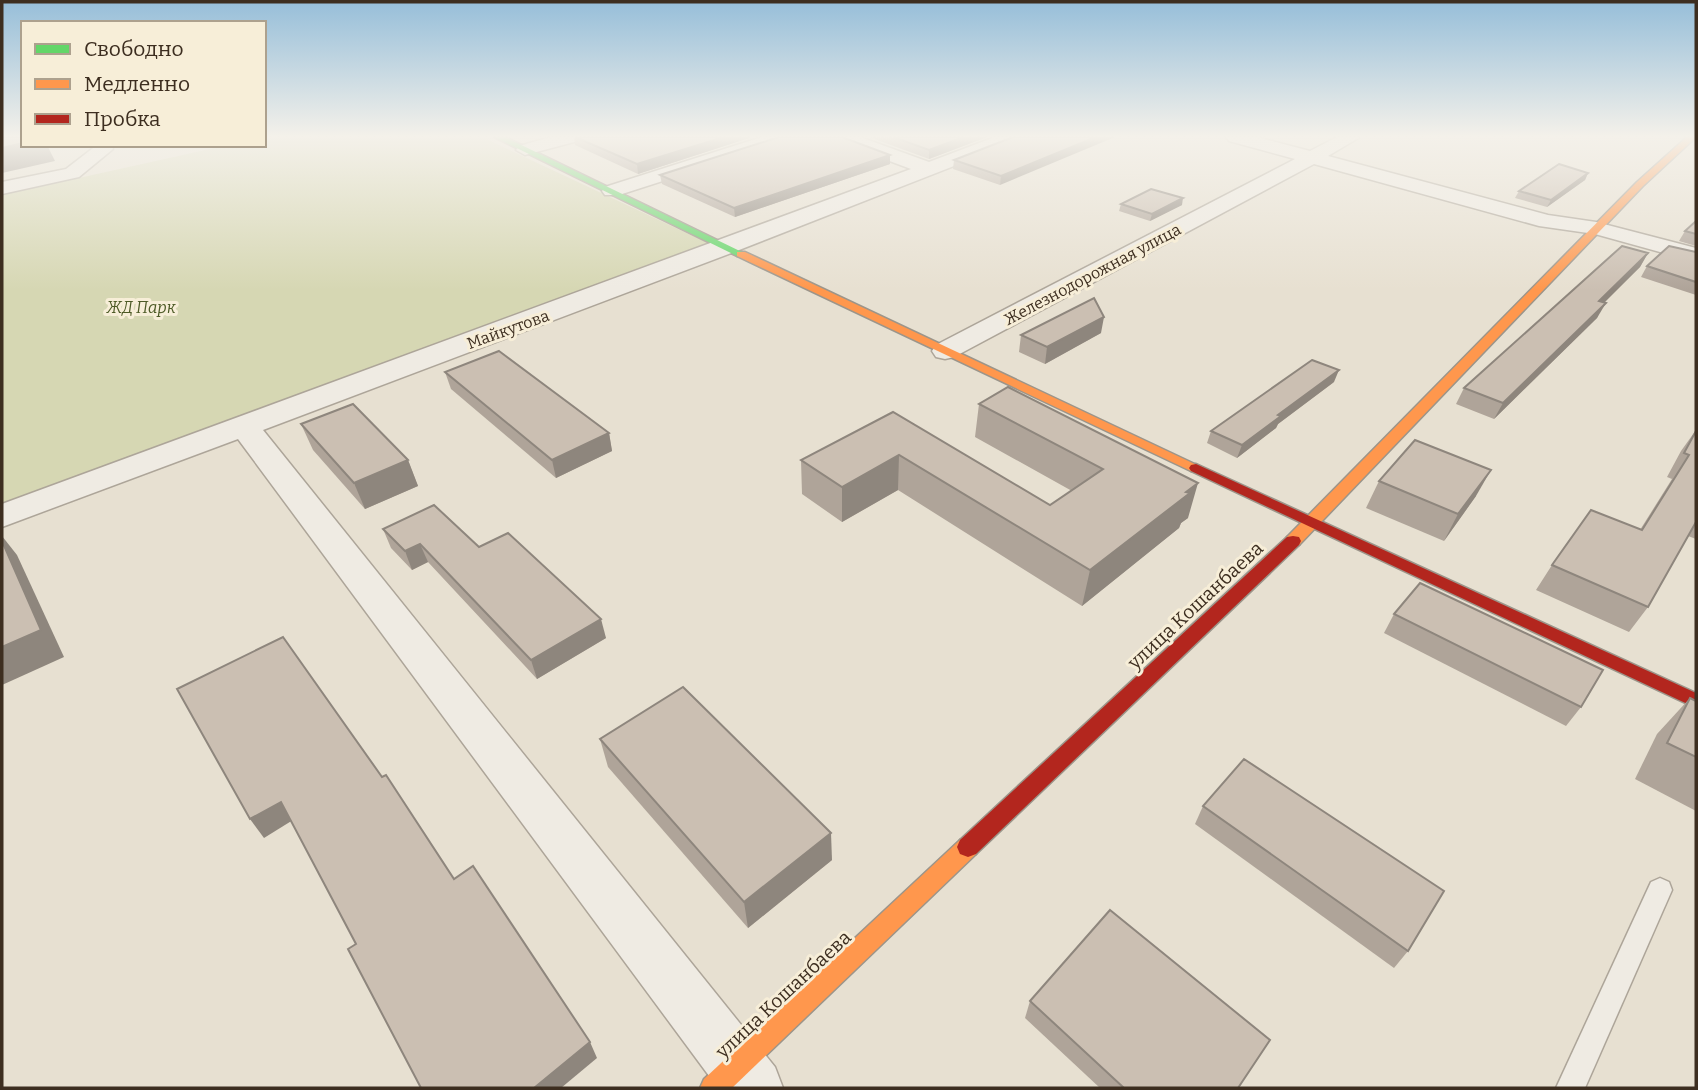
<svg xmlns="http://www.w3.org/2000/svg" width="1698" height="1090" font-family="Bitter,serif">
	<rect width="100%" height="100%" fill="#e7e0d1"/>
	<polygon fill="#d6d7b3" points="264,137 482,137 710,244 2,507 2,195 228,145 264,145"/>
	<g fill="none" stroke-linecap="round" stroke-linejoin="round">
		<g stroke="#ada599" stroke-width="3">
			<polygon id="lane" points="1660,878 1669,882 1672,890 1585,1088 1556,1088 1651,882"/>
		</g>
		<g stroke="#ada599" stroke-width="3">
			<g id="street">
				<polygon points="551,137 581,137 578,141 525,155 516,150 519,146"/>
				<polygon points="762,137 790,137 787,141 619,195 605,195 602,191 605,187"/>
				<polygon points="833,137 860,137 929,162 995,137 1021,137 1018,141 734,252 263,430 775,1067 783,1088 718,1088 238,439 2,527 2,504 911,169 836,141"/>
				<polygon points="1226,137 1257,137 1310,151 1337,137 1360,137 1328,156 1548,215 1596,222 1696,248 1696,262 1595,234 1539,226 1314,164 954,357 945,359 936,357 932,351 936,345 1295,159 1229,141"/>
				<polygon points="97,145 111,145 113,149 79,177 2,194 2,182 66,169"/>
			</g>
		</g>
		<g stroke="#9c958a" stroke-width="3">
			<polygon id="fast" points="494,137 505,137 746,254 737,256"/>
		</g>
		<g stroke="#9c958a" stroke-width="3">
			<g id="slow">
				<polygon points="1687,137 1696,137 1643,186 1299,545 1287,545 1285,541 1287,537 1637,182"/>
				<polygon points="737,252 745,252 1203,468 1196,472 1191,471 737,256"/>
				<polygon points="968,837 976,840 979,847 976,854 732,1088 700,1088 704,1079 960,840"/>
			</g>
		</g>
		<g stroke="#9c958a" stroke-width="3">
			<g id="jam">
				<polygon points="1196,464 1696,693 1696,708 1191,471 1189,468 1191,465"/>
				<polygon points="1293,536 1299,537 1301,541 1299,545 976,854 968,857 960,854 957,847 960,840 1287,537"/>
			</g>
		</g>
		<use href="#lane" fill="#efebe3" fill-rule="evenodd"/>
		<use href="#street" fill="#efebe3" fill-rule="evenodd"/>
		<use href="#fast" fill="#63d668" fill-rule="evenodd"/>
		<use href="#slow" fill="#ff974d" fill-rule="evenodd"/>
		<use href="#jam" fill="#b3261e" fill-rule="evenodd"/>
	</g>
	<g fill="#afa499">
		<polygon points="574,137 752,137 638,174 575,145"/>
		<polygon points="869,137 987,137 929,159"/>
		<polygon points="1013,137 1000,185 953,169 954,160"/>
		<polygon points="890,155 890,164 735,217 662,184 660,175"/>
		<polygon points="1588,173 1585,180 1547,207 1515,198 1519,191"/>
		<polygon points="1121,204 1182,205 1150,221 1119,211"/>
		<polygon points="1696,221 1696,246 1679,241 1685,231"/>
		<polygon points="1696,252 1696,295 1641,277 1647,266"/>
		<polygon points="1648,253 1640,267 1604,302 1597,318 1494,419 1456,404 1464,388"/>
		<polygon points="1101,333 1045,364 1019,352 1021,335"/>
		<polygon points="445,372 609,433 612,451 556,478 451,389"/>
		<polygon points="1334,382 1278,424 1276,428 1237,458 1207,443 1211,431"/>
		<polygon points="1008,387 1188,518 1181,523 1179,528 1082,606 898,490 842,522 802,494 801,460 893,412 1050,505 1072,491 975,437 979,404"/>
		<polygon points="301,424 408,460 418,486 365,509 313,450"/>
		<polygon points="1696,430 1696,539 1688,536 1648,607 1629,632 1536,590 1552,565 1640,530 1672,479 1667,477 1681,451"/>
		<polygon points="1379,481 1476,496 1444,541 1366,508"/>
		<polygon points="383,529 479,547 606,638 537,679 428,562 412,570 391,548"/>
		<polygon points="1394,614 1581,707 1566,726 1384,633"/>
		<polygon points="1690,698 1696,701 1696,811 1635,779 1657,734"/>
		<polygon points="600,739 832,860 748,928 608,767"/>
		<polygon points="1203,806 1408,951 1394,968 1195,824"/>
		<polygon points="1030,1001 1238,1088 1100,1088 1025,1018"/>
	</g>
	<g fill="#8e867d">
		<polygon points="724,137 752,137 638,174 637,164"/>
		<polygon points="964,137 987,137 929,159 929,150"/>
		<polygon points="1096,137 1115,137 1000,185 1001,176"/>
		<polygon points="23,143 23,145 47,145 55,161 2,173 2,148"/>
		<polygon points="890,155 890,164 735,217 734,208"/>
		<polygon points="1588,173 1585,180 1547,207 1551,200"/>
		<polygon points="1183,198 1182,205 1150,221 1152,214"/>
		<polygon points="1648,253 1640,267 1591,316 1599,301"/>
		<polygon points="1606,303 1597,318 1494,419 1503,403"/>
		<polygon points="1104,317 1101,333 1045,364 1047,347"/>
		<polygon points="1339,370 1334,382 1278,424 1276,428 1237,458 1242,445 1278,415"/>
		<polygon points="609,433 612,451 556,478 552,460"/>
		<polygon points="899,455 898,490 842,522 842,487"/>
		<polygon points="408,460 418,486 365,509 354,483"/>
		<polygon points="1491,470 1476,496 1444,541 1458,514"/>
		<polygon points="1198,483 1188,518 1181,523 1179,528 1082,606 1090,570"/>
		<polygon points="2,536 17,555 64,657 2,685"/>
		<polygon points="420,544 428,562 412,570 405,551"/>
		<polygon points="601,619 606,638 537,679 531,660"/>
		<polygon points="281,802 293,820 264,838 250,819"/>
		<polygon points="831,833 832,860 748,928 744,902"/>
		<polygon points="590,1042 597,1058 561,1088 534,1088"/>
	</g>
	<g fill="#cbbfb2" stroke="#8e867d" stroke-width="2">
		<polygon points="2,137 23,137 23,143 2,148"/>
		<polygon points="575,137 724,137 637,164"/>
		<polygon points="779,137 842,137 890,155 734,208 660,175"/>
		<polygon points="893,137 964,137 929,150"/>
		<polygon points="1013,137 1096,137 1001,176 954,160"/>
		<polygon points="1559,164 1588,173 1551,200 1519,191"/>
		<polygon points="1151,189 1183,198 1152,214 1121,204"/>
		<polygon points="1696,221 1696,234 1685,231"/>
		<polygon points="1622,246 1648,253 1599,301 1606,303 1503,403 1464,388"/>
		<polygon points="1669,246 1696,252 1696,282 1647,266"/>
		<polygon points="1094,298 1104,317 1047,347 1021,335"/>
		<polygon points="499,351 609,433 552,460 445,372"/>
		<polygon points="1312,360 1339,370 1278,415 1281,416 1242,445 1211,431"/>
		<polygon points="1008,387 1198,483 1186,492 1190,493 1090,570 899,455 842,487 801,460 893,412 1050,505 1103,469 979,404"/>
		<polygon points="353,404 408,460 354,483 301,424"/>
		<polygon points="1696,431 1696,522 1648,607 1552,565 1591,510 1642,530 1689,455 1684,453"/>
		<polygon points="1415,440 1491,470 1458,514 1379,481"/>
		<polygon points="434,505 479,547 508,533 601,619 531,660 420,544 405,551 383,529"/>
		<polygon points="2,541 41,630 2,647"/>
		<polygon points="1420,583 1603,670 1581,707 1394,614"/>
		<polygon points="283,637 382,777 386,775 454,879 473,866 590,1042 534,1088 421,1088 348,949 356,944 281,802 250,819 177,689"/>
		<polygon points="683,687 831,833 744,902 600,739"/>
		<polygon points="1690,698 1696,701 1696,757 1667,743"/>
		<polygon points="1244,759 1444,891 1408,951 1203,806"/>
		<polygon points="1110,910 1270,1040 1238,1088 1124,1088 1030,1001"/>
	</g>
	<linearGradient id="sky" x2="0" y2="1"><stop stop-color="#96bed9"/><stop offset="0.47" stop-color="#f4f1ea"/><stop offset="1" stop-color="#f4f1ea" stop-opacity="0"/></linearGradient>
	<rect width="1698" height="290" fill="url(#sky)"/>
	<g text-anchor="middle" stroke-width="6" stroke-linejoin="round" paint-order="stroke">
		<g font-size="16" fill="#3d2e20" stroke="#f7eed8">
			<text transform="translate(1092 274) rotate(-28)" y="6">Железнодорожная улица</text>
			<text transform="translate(508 329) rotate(-20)" y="6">Майкутова</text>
		</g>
		<g font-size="16" font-style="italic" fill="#4d5a26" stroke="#f7eed8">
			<text x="141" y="313">ЖД Парк</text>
		</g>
		<g font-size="19" fill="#3d2e20" stroke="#f7eed8">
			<text transform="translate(1195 605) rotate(-43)" y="7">улица Кошанбаева</text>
			<text transform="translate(783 994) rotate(-43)" y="7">улица Кошанбаева</text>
		</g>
	</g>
	<rect width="1698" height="1090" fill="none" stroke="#3d2e20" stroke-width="7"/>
	<rect x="21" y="21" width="245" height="126" fill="#f7eed8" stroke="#ada18e" stroke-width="2"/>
	<rect x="35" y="44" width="35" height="10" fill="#63d668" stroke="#ada18e" stroke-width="2"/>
	<text x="84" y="56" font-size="21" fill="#3d2e20">Свободно</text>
	<rect x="35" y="79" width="35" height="10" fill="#ff974d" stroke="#ada18e" stroke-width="2"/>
	<text x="84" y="91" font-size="21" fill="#3d2e20">Медленно</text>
	<rect x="35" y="114" width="35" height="10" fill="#b3261e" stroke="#ada18e" stroke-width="2"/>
	<text x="84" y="126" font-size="21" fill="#3d2e20">Пробка</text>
</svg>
